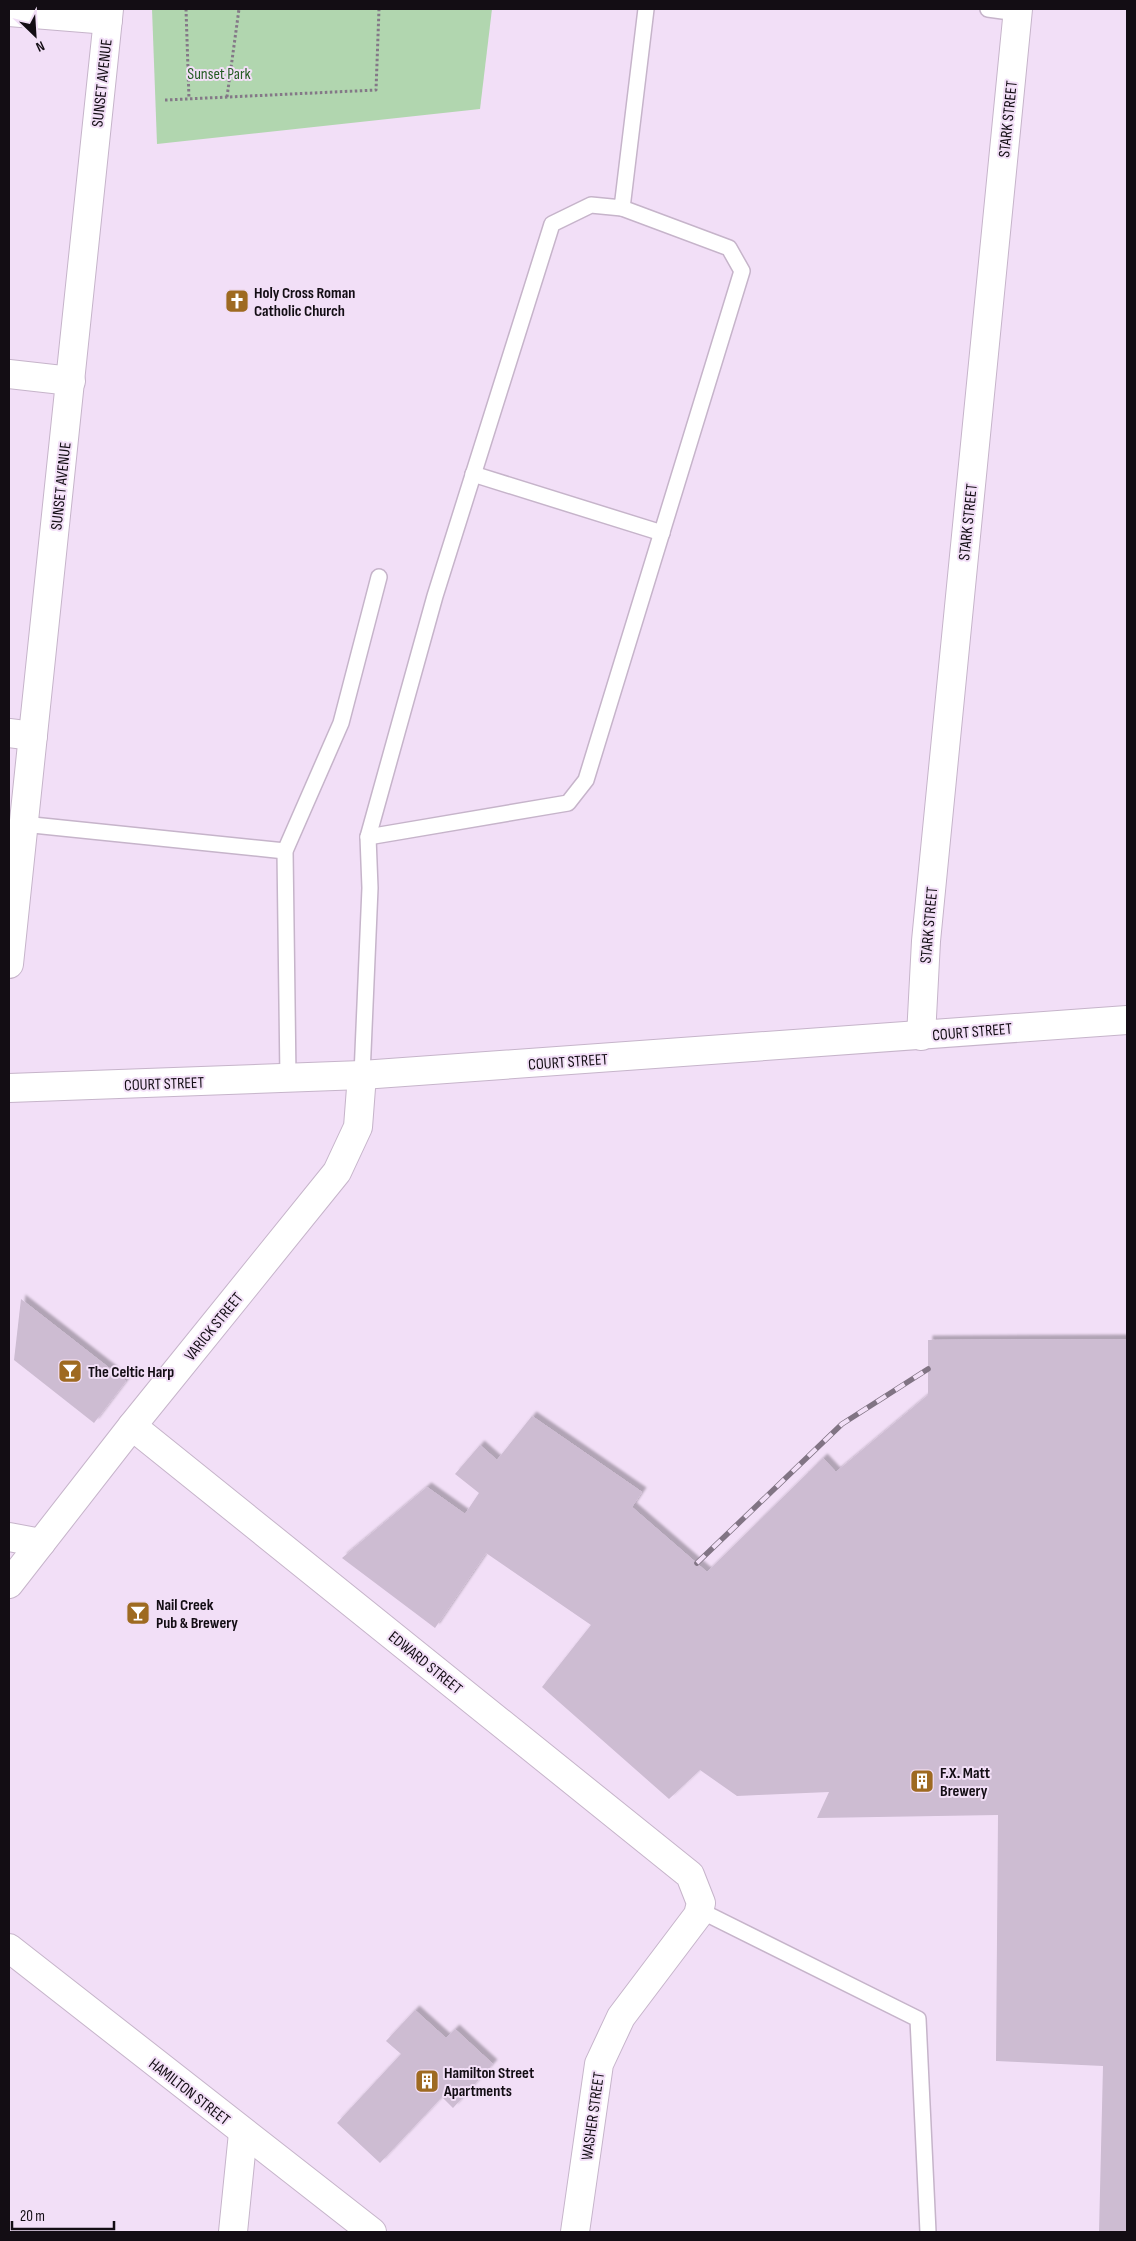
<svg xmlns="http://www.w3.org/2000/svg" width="1136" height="2241" font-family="'Sofia Sans Condensed',sans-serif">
	<defs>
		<filter id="shadow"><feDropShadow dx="4.5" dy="-4.5" stdDeviation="1" flood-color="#0004"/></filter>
	</defs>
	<rect width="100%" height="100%" fill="#f2dff7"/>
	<polygon fill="#b1d6af" points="152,9 492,9 480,109 157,144"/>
	<g fill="#cdbcd2" filter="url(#shadow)">
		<polygon points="21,1299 126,1381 94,1423 14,1360"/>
		<polygon points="1127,1339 1127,2232 1099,2232 1103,2066 996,2061 998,1815 817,1818 829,1792 737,1796 700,1770 669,1799 542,1687 591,1625 486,1553 435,1628 342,1558 427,1487 465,1514 479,1493 455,1474 480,1445 497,1460 532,1416 642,1492 632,1507 707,1572 823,1458 836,1472 928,1395 928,1340"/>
		<polygon points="415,2010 446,2038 455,2029 493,2064 453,2108 442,2097 380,2163 337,2123 401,2054 386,2041"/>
	</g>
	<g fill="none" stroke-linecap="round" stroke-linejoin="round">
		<g stroke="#c6b4ca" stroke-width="18">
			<g id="service">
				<polyline points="988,9 1017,13"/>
				<polyline points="473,474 662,533"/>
				<polyline points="23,824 285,851"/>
				<polyline points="368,837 568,803 586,780 742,271 729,248 622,208"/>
				<polyline points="362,1075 370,888 368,837 435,596 552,224 591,205 622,208 646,9"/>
				<polyline points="288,1078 285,851 341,723 379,577"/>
				<polyline points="699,1910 918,2019 928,2232"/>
			</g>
		</g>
		<g stroke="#c6b4ca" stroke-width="30">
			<g id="minor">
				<polyline points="9,12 108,20"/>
				<polyline points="9,374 71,381"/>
				<polyline points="9,733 33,736"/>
				<polyline points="9,964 109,9"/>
				<polyline points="921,1036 926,941 1018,9"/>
				<polyline points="132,1426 690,1875 701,1903 698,1915 621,2017 599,2064 575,2232"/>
				<polyline points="9,1537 41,1543"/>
				<polyline points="9,1584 132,1426 337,1172 358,1127 362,1075"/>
				<polyline points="9,1948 372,2232"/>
				<polyline points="233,2232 243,2133"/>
			</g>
		</g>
		<g stroke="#c6b4ca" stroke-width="30">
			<polyline id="tertiary" points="9,1088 362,1075 1127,1020"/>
		</g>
		<g stroke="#847887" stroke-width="3" stroke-dasharray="2.5 2.5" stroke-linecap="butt">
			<polyline points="186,9 189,99"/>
			<polyline points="227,97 239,9"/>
			<polyline points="165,100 376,90 379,9"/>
		</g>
		<use href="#service" stroke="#fff" stroke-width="15"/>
		<use href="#minor" stroke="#fff" stroke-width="28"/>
		<use href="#tertiary" stroke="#fff" stroke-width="28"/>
		<g stroke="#817484" stroke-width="5.5">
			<polyline id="rail" points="697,1563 842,1424 928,1369"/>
		</g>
		<use href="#rail" stroke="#f2dff7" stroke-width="4" stroke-dasharray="11" stroke-linecap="butt"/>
	</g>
	<defs>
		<g id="church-square" transform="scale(1.25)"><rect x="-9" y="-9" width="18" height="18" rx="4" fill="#9e6a21" stroke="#f2dff7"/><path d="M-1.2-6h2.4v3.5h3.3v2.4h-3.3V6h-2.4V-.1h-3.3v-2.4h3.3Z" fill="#fff"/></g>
		<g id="bar-square" transform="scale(1.25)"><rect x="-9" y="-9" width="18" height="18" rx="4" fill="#9e6a21" stroke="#f2dff7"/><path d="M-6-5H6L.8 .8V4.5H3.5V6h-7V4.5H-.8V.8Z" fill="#fff"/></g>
		<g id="building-square" transform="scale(1.25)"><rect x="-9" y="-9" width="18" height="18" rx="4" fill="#9e6a21" stroke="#f2dff7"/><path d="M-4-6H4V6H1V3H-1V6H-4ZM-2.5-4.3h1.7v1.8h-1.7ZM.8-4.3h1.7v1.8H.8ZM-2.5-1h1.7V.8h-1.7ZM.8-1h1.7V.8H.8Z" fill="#fff"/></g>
	</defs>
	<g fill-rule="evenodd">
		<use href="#church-square" x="237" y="301"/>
		<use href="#bar-square" x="70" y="1371"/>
		<use href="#bar-square" x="138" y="1613"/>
		<use href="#building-square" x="922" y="1781"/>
		<use href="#building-square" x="427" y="2081"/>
	</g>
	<g text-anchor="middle" stroke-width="4" stroke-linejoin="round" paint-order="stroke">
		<g font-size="16" fill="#255c24" stroke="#f2dff7">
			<text x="219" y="79">Sunset Park</text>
		</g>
		<g font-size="16" fill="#130d14" stroke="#f2dff7">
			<text transform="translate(101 83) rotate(-84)" y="6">SUNSET AVENUE</text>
			<text transform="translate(1007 119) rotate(-84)" y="6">STARK STREET</text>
			<text transform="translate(60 486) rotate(-84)" y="6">SUNSET AVENUE</text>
			<text transform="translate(967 522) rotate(-84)" y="6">STARK STREET</text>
			<text transform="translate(928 925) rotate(-85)" y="6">STARK STREET</text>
			<text transform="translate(972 1031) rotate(-5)" y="6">COURT STREET</text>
			<text transform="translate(568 1061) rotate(-4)" y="6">COURT STREET</text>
			<text transform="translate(164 1083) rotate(-2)" y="6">COURT STREET</text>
			<text transform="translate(213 1326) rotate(-51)" y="6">VARICK STREET</text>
			<text transform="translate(426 1662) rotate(39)" y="6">EDWARD STREET</text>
			<text transform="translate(190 2091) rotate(38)" y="6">HAMILTON STREET</text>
			<text transform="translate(592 2116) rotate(-82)" y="6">WASHER STREET</text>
		</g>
		<g font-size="16" font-weight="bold" fill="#130d14" stroke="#f2dff7" text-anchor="start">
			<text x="254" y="298">Holy Cross Roman<tspan x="254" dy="18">Catholic Church</tspan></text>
			<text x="88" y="1377">The Celtic Harp</text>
			<text x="156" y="1610">Nail Creek<tspan x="156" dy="18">Pub &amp; Brewery</tspan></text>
			<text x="940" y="1778">F.X. Matt<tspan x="940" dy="18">Brewery</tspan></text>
			<text x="444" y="2078">Hamilton Street<tspan x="444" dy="18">Apartments</tspan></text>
		</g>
	</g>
	<rect width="1136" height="2241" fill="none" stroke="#130d14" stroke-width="20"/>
	<g transform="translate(35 35) rotate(155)" stroke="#f2dff7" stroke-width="4" paint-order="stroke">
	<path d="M0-4L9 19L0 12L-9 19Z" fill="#130d14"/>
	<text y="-8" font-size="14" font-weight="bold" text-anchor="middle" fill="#130d14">N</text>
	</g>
	<path d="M12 2221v8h102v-8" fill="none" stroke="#130d14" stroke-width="2.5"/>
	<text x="20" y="2221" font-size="15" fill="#130d14" stroke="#f2dff7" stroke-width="4" paint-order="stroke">20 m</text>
</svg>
